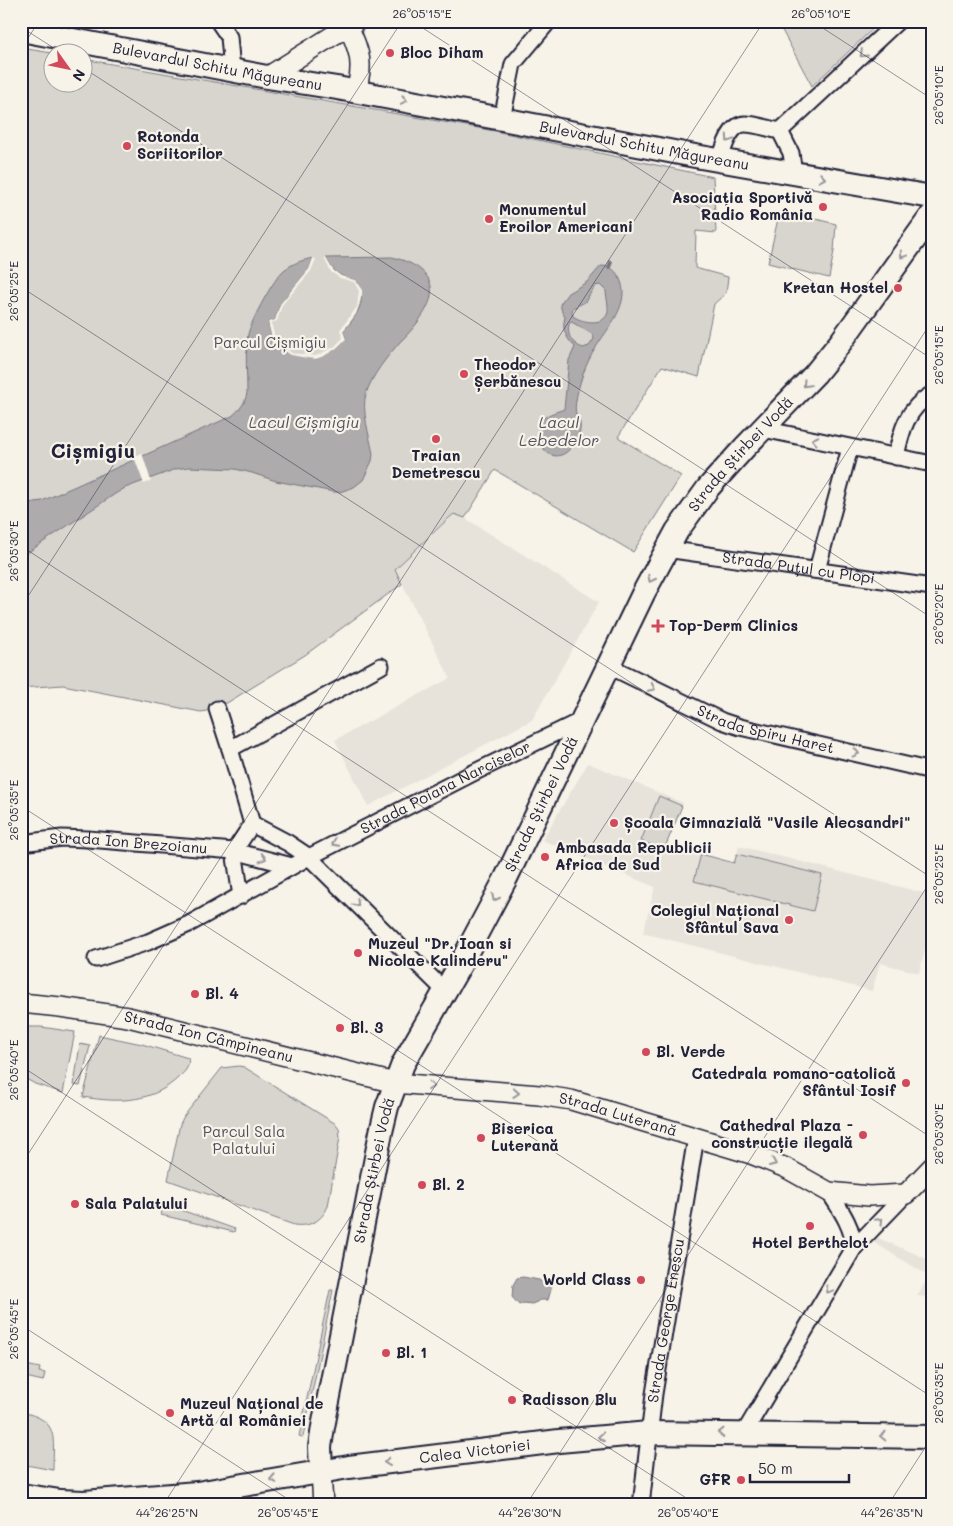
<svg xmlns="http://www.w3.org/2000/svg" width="953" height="1526" font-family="Mali,sans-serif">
	<rect width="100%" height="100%" fill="#f7f3e8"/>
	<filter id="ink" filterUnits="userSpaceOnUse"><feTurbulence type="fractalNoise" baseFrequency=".02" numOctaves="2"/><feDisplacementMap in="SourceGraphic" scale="10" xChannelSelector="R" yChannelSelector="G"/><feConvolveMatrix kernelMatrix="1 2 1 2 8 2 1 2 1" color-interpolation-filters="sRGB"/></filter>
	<g filter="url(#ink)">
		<g fill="#e7e3db">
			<polygon points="454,514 465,518 599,602 532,720 368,806 335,740 450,678 395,569"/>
			<polygon points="588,763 683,803 666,846 734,863 739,846 932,895 932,925 919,973 880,963 872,991 643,933 655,887 542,840"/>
			<polygon points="871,1235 932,1261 932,1298 917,1296 929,1276 868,1239"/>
		</g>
		<g fill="#d8d5cf" stroke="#7d7c85">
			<polygon points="777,21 881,21 812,86"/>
			<polygon points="21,48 52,53 52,82 82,82 83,59 495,131 713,177 716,233 696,231 695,268 728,277 726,293 714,304 699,377 662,366 618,437 681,476 633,552 495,470 465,518 454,514 449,518 395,569 402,584 305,655 217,709 201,712 63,685 21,688"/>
			<polygon points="791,213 836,224 834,251 829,278 768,263 779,214"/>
			<polygon points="659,796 682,806 664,850 641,841"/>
			<polygon points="701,854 734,863 737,854 822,875 813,911 694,881"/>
			<polygon points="21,1027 41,1027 75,1032 63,1093 35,1084 21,1076"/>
			<path d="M 99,1035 L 142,1044 L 188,1058 C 190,1065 186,1071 181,1075 C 154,1103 119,1103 83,1097 Z"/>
			<polygon points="80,1044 90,1046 80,1086 74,1085"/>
			<path d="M 239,1066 L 244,1067 L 336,1124 L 339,1128 L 340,1137 L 328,1206 C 322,1221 310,1227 294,1225 L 168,1180 L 180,1124 L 184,1116 L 222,1068 Z"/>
			<polygon points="164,1204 235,1229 234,1232 161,1215"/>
			<polygon points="330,1290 333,1290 303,1437 299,1436"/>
			<polygon points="21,1364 40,1368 39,1372 45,1373 43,1381 21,1376"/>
			<path d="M 21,1412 C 60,1420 53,1437 53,1470 L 21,1464 Z"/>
		</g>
		<g fill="#aeabad" stroke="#76747f" fill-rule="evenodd">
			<path d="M 392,257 C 428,266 444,286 420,319 C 414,328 407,335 400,342 C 387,357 372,375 366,394 C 361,410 370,437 373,454 L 372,461 L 363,480 L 354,487 L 340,492 L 334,492 L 276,481 L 252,473 L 235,469 L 189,467 L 176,469 L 125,488 L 115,494 L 21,557 L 21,504 L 42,501 L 232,416 C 240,409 245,404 247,393 C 247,374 245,353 248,334 C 251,321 274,278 284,270 C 293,263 303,260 313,258 L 309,269 L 280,304 L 275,320 L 268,322 L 272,339 L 285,352 L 316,359 L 336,349 L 346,339 L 343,331 C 356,318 370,297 355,280 C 339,276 335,274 326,258 Z"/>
			<path d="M 601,266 C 609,266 615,269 619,277 C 633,303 607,328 595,349 C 588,360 582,375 579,387 C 577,394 574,407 576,414 C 576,416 579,418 579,420 C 583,430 577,441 571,448 C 549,472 529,435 543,419 C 549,413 557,412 564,409 L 569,360 L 575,347 C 567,339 561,330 565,317 L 562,312 L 560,304 L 568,293 L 587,282 ZM 600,285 L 606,291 C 606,297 610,309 607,315 C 601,326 581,322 573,316 L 572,312 L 573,308 L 585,302 L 595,286 ZM 570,321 L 592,334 L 594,339 L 589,346 L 583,348 C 570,343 566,333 570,321 Z"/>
			<polygon points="523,1277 539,1280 542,1282 550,1281 552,1286 548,1300 541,1300 532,1304 524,1303 519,1305 512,1297 513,1285 517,1278"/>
		</g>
		<g fill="#f7f3e8">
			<polygon points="313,258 316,259 311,271 282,305 277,321 271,323 275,338 280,345 292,353 316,356 334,347 343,338 340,330 357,307 359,291 354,282 340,278 331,272 324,258 326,258 333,270 341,276 355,280 362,290 362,295 356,314 343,331 346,339 336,349 324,356 316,359 307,358 291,355 278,347 272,339 268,322 275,320 280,304 309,269"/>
			<polygon points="142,453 151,481 144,484 134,457"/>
		</g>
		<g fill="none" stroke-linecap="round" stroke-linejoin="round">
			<polyline stroke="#76747f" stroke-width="4" points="609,267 611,262"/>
			<g stroke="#22223b" stroke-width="19">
				<g id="minor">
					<polyline points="218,21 229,37 232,70"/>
					<polyline points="502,119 513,64 549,21"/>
					<polyline points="780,131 898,21"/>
					<polyline points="780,131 791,153 794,173"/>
					<path d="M 720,161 C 723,149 730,124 745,124 C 756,124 769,129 780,131"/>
					<polyline points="763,429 932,464"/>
					<path d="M 896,457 C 901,431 907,408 932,394"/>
					<path id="s1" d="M 666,549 L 932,587"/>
					<polyline points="817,570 850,448"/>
					<path id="s2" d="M 609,666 L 722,721 L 740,727 L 932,771"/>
					<polyline points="217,709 230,749"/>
					<polyline points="252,824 288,843 309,857 445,991"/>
					<polyline points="252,824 230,749 381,666"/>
					<path id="s3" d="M 21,843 L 62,838 L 88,839 L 234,851 L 292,866"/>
					<polyline points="241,896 234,851 252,824"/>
					<path id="s4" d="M 96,959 L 148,942 L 189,924 L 309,857 L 473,773 L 582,720"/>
					<path d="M 829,1192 C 840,1209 853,1227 854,1248"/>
					<polyline points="744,1433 854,1248 906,1194"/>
					<path id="s5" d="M 641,1505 L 654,1394 L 696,1137"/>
				</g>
			</g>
			<g stroke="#22223b" stroke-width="22">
				<g id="tertiary">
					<path d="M 348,26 C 360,51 364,65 356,91"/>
					<polyline points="267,77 356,21"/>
					<path id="s6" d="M 21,1003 L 60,1007 L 128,1017 L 395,1083 L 539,1095 L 571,1100 L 751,1154 L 786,1168 L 829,1192 L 869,1196 L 906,1194 L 932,1167"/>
					<polyline points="321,1471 323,1505"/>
				</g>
			</g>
			<g stroke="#22223b" stroke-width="26">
				<g id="secondary">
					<path id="s7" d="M 21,30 L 267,77 L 337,88 L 502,119 L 695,156 L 932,197"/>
					<path id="s8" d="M 321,1471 L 320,1447 L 323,1427 L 381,1132 L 387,1107 L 403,1064 L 460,965 L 506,878 L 644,592 L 677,531 L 708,488 L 745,447 L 815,374 L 840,343 L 932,215"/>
					<path id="s9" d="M 21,1495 L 60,1501 L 84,1502 L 197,1493 L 349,1467 L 559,1441 L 649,1433 L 932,1437"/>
				</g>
			</g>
			<use href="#minor" stroke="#f7f3e8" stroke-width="15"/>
			<use href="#tertiary" stroke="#f7f3e8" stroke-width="19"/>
			<use href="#secondary" stroke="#f7f3e8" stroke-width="22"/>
		</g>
		<defs><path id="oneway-chevron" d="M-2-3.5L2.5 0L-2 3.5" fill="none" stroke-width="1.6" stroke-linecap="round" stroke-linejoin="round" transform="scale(1.25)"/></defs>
		<g stroke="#97959a">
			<use href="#oneway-chevron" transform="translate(863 54) rotate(137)"/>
			<use href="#oneway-chevron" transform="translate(404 100) rotate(11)"/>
			<use href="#oneway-chevron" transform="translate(729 139) rotate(124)"/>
			<use href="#oneway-chevron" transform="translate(822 178) rotate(10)"/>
			<use href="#oneway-chevron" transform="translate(903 255) rotate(125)"/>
			<use href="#oneway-chevron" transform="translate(806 384) rotate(133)"/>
			<use href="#oneway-chevron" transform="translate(815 440) rotate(-168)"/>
			<use href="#oneway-chevron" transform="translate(651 579) rotate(117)"/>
			<use href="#oneway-chevron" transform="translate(652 688) rotate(27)"/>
			<use href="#oneway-chevron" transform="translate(856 753) rotate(13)"/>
			<use href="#oneway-chevron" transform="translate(335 843) rotate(153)"/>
			<use href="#oneway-chevron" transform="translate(263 858) rotate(15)"/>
			<use href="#oneway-chevron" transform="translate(495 898) rotate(117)"/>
			<use href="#oneway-chevron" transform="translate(356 903) rotate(44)"/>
			<use href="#oneway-chevron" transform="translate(431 1086) rotate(4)"/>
			<use href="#oneway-chevron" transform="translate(516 1093) rotate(5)"/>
			<use href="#oneway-chevron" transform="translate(773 1163) rotate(24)"/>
			<use href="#oneway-chevron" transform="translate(880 1221) rotate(-46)"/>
			<use href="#oneway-chevron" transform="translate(829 1290) rotate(121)"/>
			<use href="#oneway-chevron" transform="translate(721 1433) rotate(-179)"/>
			<use href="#oneway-chevron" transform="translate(883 1436) rotate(-179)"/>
			<use href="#oneway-chevron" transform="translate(601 1437) rotate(175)"/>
			<use href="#oneway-chevron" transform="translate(387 1462) rotate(173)"/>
			<use href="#oneway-chevron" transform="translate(273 1479) rotate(169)"/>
		</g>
	</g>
	<path fill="none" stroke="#22223b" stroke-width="1" stroke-opacity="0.45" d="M 412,21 L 932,359M 812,21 L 932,99M 21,27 L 60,52M 21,49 L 39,21M 82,67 L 932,618M 21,287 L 932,878M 21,546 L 932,1138M 21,607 L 402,21M 21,806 L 932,1397M 21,1066 L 697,1505M 21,1165 L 764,21M 21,1325 L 297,1505M 163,1505 L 932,321M 526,1505 L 932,879M 888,1505 L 932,1437"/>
	<g fill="#d1495b" stroke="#f7f3e8" stroke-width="2">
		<circle cx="390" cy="53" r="5"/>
		<circle cx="127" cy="146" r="5"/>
		<circle cx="823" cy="207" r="5"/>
		<circle cx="489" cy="219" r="5"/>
		<circle cx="898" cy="288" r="5"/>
		<circle cx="464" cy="374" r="5"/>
		<circle cx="436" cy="439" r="5"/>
		<path d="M655.5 618.5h5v5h5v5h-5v5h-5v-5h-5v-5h5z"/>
		<circle cx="614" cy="823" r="5"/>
		<circle cx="545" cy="857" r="5"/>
		<circle cx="789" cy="920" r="5"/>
		<circle cx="358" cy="953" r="5"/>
		<circle cx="195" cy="994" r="5"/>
		<circle cx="340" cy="1028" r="5"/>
		<circle cx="646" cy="1052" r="5"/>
		<circle cx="906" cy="1083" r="5"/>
		<circle cx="863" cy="1135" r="5"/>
		<circle cx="481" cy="1138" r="5"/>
		<circle cx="422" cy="1185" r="5"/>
		<circle cx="75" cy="1204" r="5"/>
		<circle cx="810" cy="1226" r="5"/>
		<circle cx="641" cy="1280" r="5"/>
		<circle cx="386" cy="1353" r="5"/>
		<circle cx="512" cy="1400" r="5"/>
		<circle cx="170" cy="1413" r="5"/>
		<circle cx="741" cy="1480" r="5"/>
	</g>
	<g text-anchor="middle" stroke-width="4.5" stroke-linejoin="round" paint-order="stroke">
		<g font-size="15" font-weight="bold" fill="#22223b" stroke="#f7f3e8" text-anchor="start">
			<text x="400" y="58">Bloc Diham</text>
			<text x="137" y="142">Rotonda<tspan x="137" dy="17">Scriitorilor</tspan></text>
			<text x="813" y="203" text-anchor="end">Asociația Sportivă<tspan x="813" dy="17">Radio România</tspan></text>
			<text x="499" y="215">Monumentul<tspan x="499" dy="17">Eroilor Americani</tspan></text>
			<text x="888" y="293" text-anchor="end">Kretan Hostel</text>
			<text x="474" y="370">Theodor<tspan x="474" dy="17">Șerbănescu</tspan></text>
			<text x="436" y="461" text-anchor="middle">Traian<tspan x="436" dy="17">Demetrescu</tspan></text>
			<text x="669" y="631">Top-Derm Clinics</text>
			<text x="624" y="828">Școala Gimnazială "Vasile Alecsandri"</text>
			<text x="555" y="853">Ambasada Republicii<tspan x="555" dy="17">Africa de Sud</tspan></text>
			<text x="779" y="916" text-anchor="end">Colegiul Național<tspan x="779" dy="17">Sfântul Sava</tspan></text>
			<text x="368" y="949">Muzeul "Dr. Ioan si<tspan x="368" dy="17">Nicolae Kalinderu"</tspan></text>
			<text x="205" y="999">Bl. 4</text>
			<text x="350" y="1033">Bl. 3</text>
			<text x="656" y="1057">Bl. Verde</text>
			<text x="896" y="1079" text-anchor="end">Catedrala romano-catolică<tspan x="896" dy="17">Sfântul Iosif</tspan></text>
			<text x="853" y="1131" text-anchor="end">Cathedral Plaza -<tspan x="853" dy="17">construcție ilegală</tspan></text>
			<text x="491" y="1134">Biserica<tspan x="491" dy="17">Luterană</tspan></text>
			<text x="432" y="1190">Bl. 2</text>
			<text x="85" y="1209">Sala Palatului</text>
			<text x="810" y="1248" text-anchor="middle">Hotel Berthelot</text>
			<text x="631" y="1285" text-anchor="end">World Class</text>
			<text x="396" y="1358">Bl. 1</text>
			<text x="522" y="1405">Radisson Blu</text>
			<text x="180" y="1409">Muzeul Național de<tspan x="180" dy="17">Artă al României</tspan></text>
			<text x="731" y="1485" text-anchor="end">GFR</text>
		</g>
		<g font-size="15" fill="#22223b" stroke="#f7f3e8">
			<text dy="5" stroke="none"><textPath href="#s7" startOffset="200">Bulevardul Schitu Măgureanu</textPath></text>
			<text dy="5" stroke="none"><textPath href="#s7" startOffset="634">Bulevardul Schitu Măgureanu</textPath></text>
			<text dy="5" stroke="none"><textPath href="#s8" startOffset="1116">Strada Știrbei Vodă</textPath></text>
			<text dy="5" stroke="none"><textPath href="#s1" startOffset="134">Strada Puțul cu Plopi</textPath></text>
			<text dy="5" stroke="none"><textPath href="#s2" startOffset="170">Strada Spiru Haret</textPath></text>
			<text dy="5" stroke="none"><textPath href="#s4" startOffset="390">Strada Poiana Narciselor</textPath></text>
			<text dy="5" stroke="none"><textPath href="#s8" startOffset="711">Strada Știrbei Vodă</textPath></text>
			<text dy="5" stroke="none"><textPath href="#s3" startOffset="108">Strada Ion Brezoianu</textPath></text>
			<text dy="5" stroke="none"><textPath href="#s6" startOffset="191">Strada Ion Câmpineanu</textPath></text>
			<text dy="5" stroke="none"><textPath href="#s6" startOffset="609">Strada Luterană</textPath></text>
			<text dy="5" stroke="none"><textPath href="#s8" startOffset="306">Strada Știrbei Vodă</textPath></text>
			<text dy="5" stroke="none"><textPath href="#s5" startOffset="186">Strada George Enescu</textPath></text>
			<text dy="5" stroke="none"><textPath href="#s9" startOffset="458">Calea Victoriei</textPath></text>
		</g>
		<g font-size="15" fill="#504f60" stroke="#f7f3e8">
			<text x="270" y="348">Parcul Cișmigiu</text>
			<text x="244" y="1137">Parcul Sala<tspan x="244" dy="17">Palatului</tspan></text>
		</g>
		<g font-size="16" font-style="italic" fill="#535263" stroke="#f7f3e8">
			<text x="304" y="428">Lacul Cișmigiu</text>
			<text x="559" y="428">Lacul<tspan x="559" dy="18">Lebedelor</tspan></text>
		</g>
		<g font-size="20" font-weight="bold" fill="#22223b" stroke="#f7f3e8">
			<text x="93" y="458">Cișmigiu</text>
		</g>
	</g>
	<rect width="953" height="1526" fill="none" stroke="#f7f3e8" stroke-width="55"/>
	<g transform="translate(68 68) rotate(123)"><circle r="24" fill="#f7f3e8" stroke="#a29fa3"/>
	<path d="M0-4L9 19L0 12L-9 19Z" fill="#d1495b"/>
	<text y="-8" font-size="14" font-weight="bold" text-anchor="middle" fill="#22223b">N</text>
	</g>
	<path d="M750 1474v8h99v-8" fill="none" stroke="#22223b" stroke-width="2.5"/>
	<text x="758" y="1474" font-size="15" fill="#22223b" stroke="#f7f3e8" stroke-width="4" paint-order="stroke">50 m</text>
	<rect x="28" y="28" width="898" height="1470" fill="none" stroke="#22223b" stroke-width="2"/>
	<g font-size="12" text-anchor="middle" fill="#22223b">
		<text x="422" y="18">26°05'15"E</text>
		<text x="821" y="18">26°05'10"E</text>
		<text transform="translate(939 95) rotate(-90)" y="4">26°05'10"E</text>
		<text transform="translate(14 291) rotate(-90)" y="4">26°05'25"E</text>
		<text transform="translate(939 355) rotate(-90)" y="4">26°05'15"E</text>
		<text transform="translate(14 551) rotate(-90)" y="4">26°05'30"E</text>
		<text transform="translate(939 614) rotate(-90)" y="4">26°05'20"E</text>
		<text transform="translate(14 810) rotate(-90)" y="4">26°05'35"E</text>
		<text transform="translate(939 874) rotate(-90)" y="4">26°05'25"E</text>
		<text transform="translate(14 1070) rotate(-90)" y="4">26°05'40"E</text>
		<text transform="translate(939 1134) rotate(-90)" y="4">26°05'30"E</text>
		<text transform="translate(14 1329) rotate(-90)" y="4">26°05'45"E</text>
		<text transform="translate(939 1393) rotate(-90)" y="4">26°05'35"E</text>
		<text x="167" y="1517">44°26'25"N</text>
		<text x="288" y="1517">26°05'45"E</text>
		<text x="530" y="1517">44°26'30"N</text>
		<text x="688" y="1517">26°05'40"E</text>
		<text x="892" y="1517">44°26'35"N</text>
	</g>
</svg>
